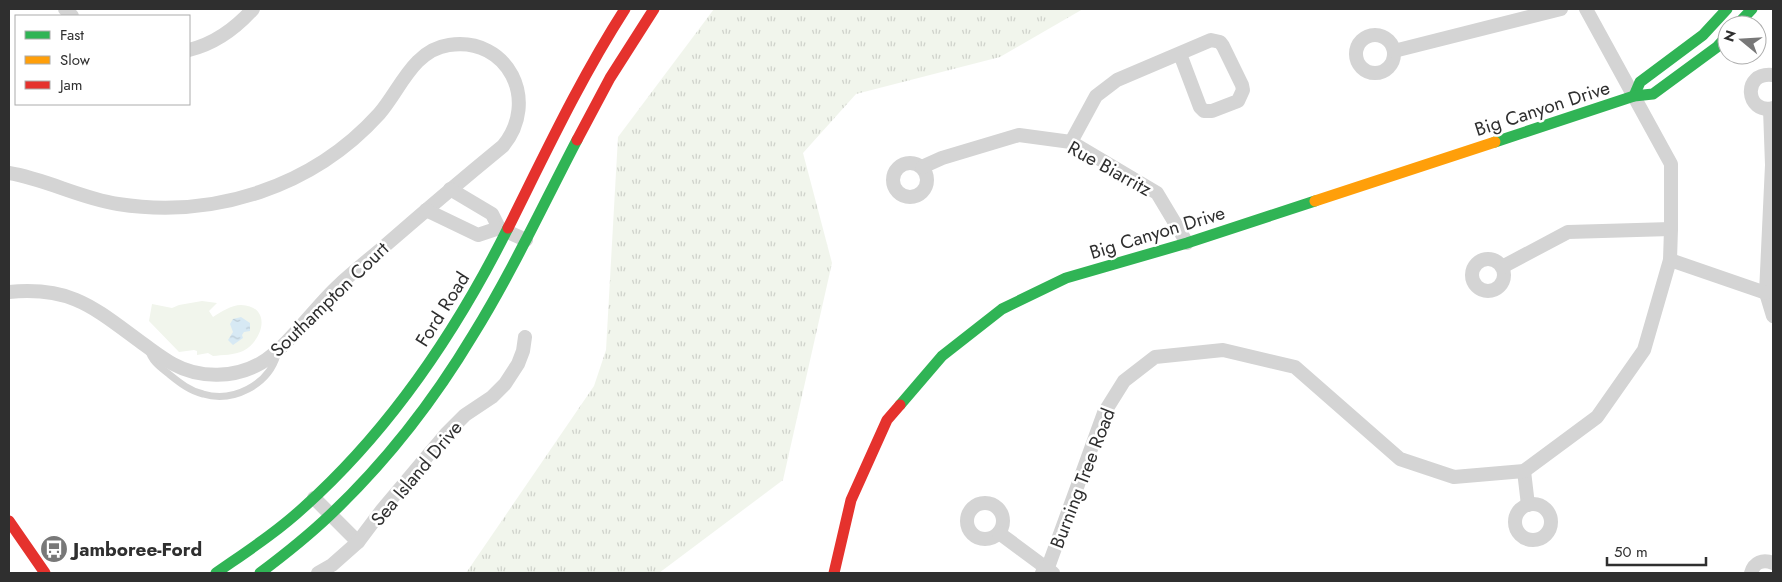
<svg xmlns="http://www.w3.org/2000/svg" width="1782" height="582" font-family="Jost,sans-serif">
	<defs>
		<pattern id="grass-tufts" width="24" height="20" patternUnits="userSpaceOnUse" patternTransform="scale(1.25)"><rect width="24" height="20" fill="#f1f5ec"/><path d="M3 7l-1-3M5 7V3M7 7l1-3M15 17l-1-3M17 17v-4M19 17l1-3" fill="none" stroke="#cfd2cb"/></pattern>
		<pattern id="water-ripples" width="26" height="14" patternUnits="userSpaceOnUse" patternTransform="scale(1.25)"><rect width="26" height="14" fill="#d7e9f4"/><path d="M2 4q2-2 4 0t4 0M15 11q2-2 4 0t4 0" fill="none" stroke="#b9c8d2"/></pattern>
	</defs>
	<rect width="100%" height="100%" fill="#fff"/>
	<polygon fill="url(#grass-tufts)" points="714,9 1083,9 1000,57 856,94 803,153 832,263 783,480 659,573 466,573 594,386 606,350 618,137"/>
	<path fill="#f1f5ec" d="M 202,301 L 217,303 L 209,311 L 213,317 C 221,312 231,305 241,305 C 272,306 264,340 243,351 C 235,355 222,355 213,356 L 208,353 L 197,355 L 197,351 L 194,350 L 179,352 L 149,321 L 152,304 L 172,308 L 179,305 Z"/>
	<polygon fill="url(#water-ripples)" points="241,317 250,323 250,331 244,332 242,335 243,338 233,345 228,340 233,332 230,324 233,319"/>
	<g fill="none" stroke-linecap="round" stroke-linejoin="round">
		<path stroke="#d4d4d4" stroke-width="7" d="M 148,349 C 152,362 160,367 170,375 C 180,383 190,391 203,394 C 233,403 268,385 277,355"/>
		<g stroke="#d4d4d4" stroke-width="14">
			<polyline points="65,9 72,16"/>
			<circle cx="1375" cy="54" r="19"/>
			<path d="M 189,50 C 214,44 236,28 253,9"/>
			<polyline points="1394,51 1561,9"/>
			<path d="M 1773,75 C 1741,71 1746,115 1773,108"/>
			<polyline points="1770,109 1772,165 1766,293 1773,316"/>
			<polyline points="1071,142 1096,96 1117,80 1211,40 1220,42 1223,46 1242,85 1243,90 1238,101 1212,111 1204,111 1200,107 1180,54"/>
			<circle cx="910" cy="180" r="17"/>
			<polyline points="922,167 942,158 1019,135 1071,142 1157,193 1187,243"/>
			<path d="M 9,173 C 46,179 80,198 118,204 C 214,219 313,187 379,114 C 400,90 413,50 449,45 C 508,36 540,101 503,146 C 464,178 425,211 387,244 C 371,258 354,271 338,286 C 314,308 288,347 261,363 C 235,378 200,379 173,364 C 162,358 152,350 142,343 C 94,308 72,286 9,292"/>
			<polyline points="450,189 492,214 499,228"/>
			<polyline points="426,210 478,235 499,228 526,240"/>
			<circle cx="1488" cy="275" r="16"/>
			<polyline points="1670,260 1766,293"/>
			<polyline points="1502,267 1568,232 1671,229"/>
			<polyline points="1524,471 1528,505"/>
			<polyline points="314,498 358,542"/>
			<circle cx="985" cy="521" r="18"/>
			<circle cx="1533" cy="522" r="18"/>
			<polyline points="999,533 1053,573"/>
			<polyline points="318,573 332,565 358,542 382,510 446,434 465,415 492,397 505,384 518,364 523,351 525,337"/>
			<polyline points="1042,573 1047,570 1104,413 1124,381 1155,357 1223,350 1295,367 1400,459 1454,477 1524,471 1597,417 1644,350 1670,260 1671,229 1671,164 1586,9"/>
			<path d="M 1751,573 C 1754,562 1763,559 1773,563"/>
		</g>
		<g stroke="#30b455" stroke-width="11">
			<polyline points="1737,25 1752,9"/>
			<polyline points="1634,96 1640,82 1703,35 1727,9"/>
			<polyline points="1495,142 1634,96 1653,94 1717,47 1727,36"/>
			<polyline points="900,405 942,356 1002,309 1066,278 1187,243 1315,201"/>
			<path d="M 216,573 C 246,552 277,532 304,507 C 391,429 456,332 508,228"/>
			<path d="M 260,573 C 284,555 308,536 330,515 C 386,462 434,400 473,335 C 512,272 543,205 577,140"/>
		</g>
		<polyline stroke="#ff9f0a" stroke-width="11" points="1315,201 1495,142"/>
		<g stroke="#e5322d" stroke-width="11">
			<polyline points="577,140 610,78 654,9"/>
			<path d="M 508,228 C 545,154 580,79 625,9"/>
			<polyline points="9,521 45,573"/>
			<polyline points="834,573 851,500 887,420 900,405"/>
		</g>
	</g>
	<defs>
		<g id="bus-disc" transform="scale(1.4375)"><circle r="9.5" fill="#787878" stroke="#fff"/><path d="M-5-6H5V4H4V6H2V4H-2V6H-4V4H-5ZM-3.5-4V0h7V-4ZM-3.5 1.2v1.5H-2V1.2ZM2 1.2v1.5H3.5V1.2Z" fill="#fff"/></g>
	</defs>
	<g fill-rule="evenodd">
		<use href="#bus-disc" x="54" y="549"/>
	</g>
	<g text-anchor="middle" stroke-width="5" stroke-linejoin="round" paint-order="stroke">
		<g font-size="19" fill="#2f2f2f" stroke="#fff">
			<text transform="translate(1542 108) rotate(-18)" y="7">Big Canyon Drive</text>
			<text transform="translate(1110 168) rotate(29)" y="7">Rue Biarritz</text>
			<text transform="translate(1157 232) rotate(-17)" y="7">Big Canyon Drive</text>
			<text transform="translate(329 299) rotate(-44)" y="7">Southampton Court</text>
			<text transform="translate(442 309) rotate(-58)" y="7">Ford Road</text>
			<text transform="translate(416 473) rotate(-50)" y="7">Sea Island Drive</text>
			<text transform="translate(1082 478) rotate(-69)" y="7">Burning Tree Road</text>
		</g>
		<g font-size="19" font-weight="bold" fill="#2f2f2f" stroke="#fff" text-anchor="start">
			<text x="73" y="556">Jamboree-Ford</text>
		</g>
	</g>
	<rect width="1782" height="582" fill="none" stroke="#2f2f2f" stroke-width="20"/>
	<rect x="15" y="15" width="175" height="90" fill="#ffffff" stroke="#acacac"/>
	<rect x="25" y="31" width="25" height="8" fill="#30b455" stroke="#acacac"/>
	<text x="60" y="40" font-size="15" fill="#2f2f2f">Fast</text>
	<rect x="25" y="56" width="25" height="8" fill="#ff9f0a" stroke="#acacac"/>
	<text x="60" y="65" font-size="15" fill="#2f2f2f">Slow</text>
	<rect x="25" y="81" width="25" height="8" fill="#e5322d" stroke="#acacac"/>
	<text x="60" y="90" font-size="15" fill="#2f2f2f">Jam</text>
	<g transform="translate(1742 40) rotate(288)"><circle r="24" fill="#ffffff" stroke="#acacac"/>
	<path d="M0-4L9 19L0 12L-9 19Z" fill="#787878"/>
	<text y="-8" font-size="14" font-weight="bold" text-anchor="middle" fill="#2f2f2f">N</text>
	</g>
	<path d="M1607 557v8h99v-8" fill="none" stroke="#2f2f2f" stroke-width="2.5"/>
	<text x="1614" y="557" font-size="15" fill="#2f2f2f" stroke="#ffffff" stroke-width="4" paint-order="stroke">50 m</text>
</svg>
